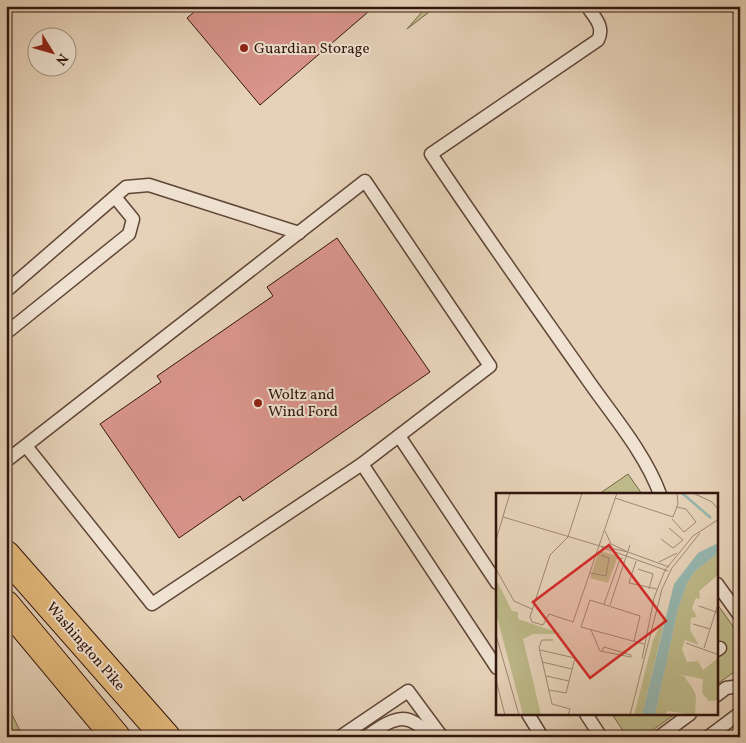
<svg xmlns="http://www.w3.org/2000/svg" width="746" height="743" font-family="Vollkorn,serif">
	<rect width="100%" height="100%" fill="#e6d2b8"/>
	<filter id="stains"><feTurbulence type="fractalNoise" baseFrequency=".004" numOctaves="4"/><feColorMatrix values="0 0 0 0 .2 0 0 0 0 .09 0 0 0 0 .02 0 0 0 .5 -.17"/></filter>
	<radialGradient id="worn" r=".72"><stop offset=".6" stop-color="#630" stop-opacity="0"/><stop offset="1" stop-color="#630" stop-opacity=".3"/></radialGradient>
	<g fill="#bdb989" stroke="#78684a">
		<polygon points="427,6 437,6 407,29"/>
		<polygon points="628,474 642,494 599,494"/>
		<polygon points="717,604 740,636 740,668 717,684"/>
		<polygon points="6,702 23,737 8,737 6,734"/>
		<polygon points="612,714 675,714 643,737 627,737"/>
	</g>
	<g fill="#d9948b" stroke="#33160c">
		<polygon points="201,6 375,6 260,105 187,18"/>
		<polygon points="337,238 430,372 243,501 240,496 179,538 100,424 161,382 157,376 273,296 267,287"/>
	</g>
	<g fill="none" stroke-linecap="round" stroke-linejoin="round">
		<g stroke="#604537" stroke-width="15">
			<g id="lane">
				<path d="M 587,6 C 594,17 605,26 598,40 L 431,154 C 481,229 533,302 585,376 C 611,414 644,451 660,494"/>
				<polyline points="737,6 740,10"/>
				<polyline points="6,291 126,187 149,185 299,233"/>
				<polyline points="6,333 129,234 133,219 115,197"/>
				<polyline points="399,436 497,583"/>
				<polyline points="6,461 365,181 490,366 362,464 152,604 26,446"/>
				<polyline points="362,464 497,668"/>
				<polyline points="717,584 740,616"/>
				<polyline points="717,650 720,648"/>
				<polyline points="717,695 726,688 740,686"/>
				<polyline points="528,714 542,737"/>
				<polyline points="586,714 601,737"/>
				<polyline points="340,737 408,691 442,737"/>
				<path d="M 366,737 C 390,720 408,707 429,737"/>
				<polyline points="659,737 690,714"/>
				<polyline points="708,737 740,713"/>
			</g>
		</g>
		<g stroke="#33160c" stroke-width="30">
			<g id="primary">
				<polyline points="6,555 166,737"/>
				<polyline points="6,605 116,737"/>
			</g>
		</g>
		<use href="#lane" stroke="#efe2d1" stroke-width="12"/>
		<use href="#primary" stroke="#e3b97c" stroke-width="28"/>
	</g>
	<g fill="#8f2418" stroke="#efe2d1" stroke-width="2">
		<circle cx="244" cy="48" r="5"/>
		<circle cx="258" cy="403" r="5"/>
	</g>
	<g text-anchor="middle" stroke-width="4" stroke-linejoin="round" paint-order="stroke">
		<g font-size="15" fill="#33160c" stroke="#efe2d1" text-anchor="start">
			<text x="254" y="53">Guardian Storage</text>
			<text x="268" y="399">Woltz and<tspan x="268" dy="17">Wind Ford</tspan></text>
		</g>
		<g font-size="15" fill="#33160c" stroke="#efe2d1">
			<text transform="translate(86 646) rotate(49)" y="5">Washington Pike</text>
		</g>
	</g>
	<g transform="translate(496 493)">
		<rect width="222" height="222" fill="#e6d2b8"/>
		<path d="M 103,58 L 122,63 L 112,90 L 94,85 ZM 222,60 L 222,82 L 203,98 L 204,106 L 200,105 L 196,115 L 201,124 L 195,125 L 194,137 L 203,152 L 189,147 L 186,156 L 191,169 L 202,168 L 207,177 L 222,165 L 222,207 L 213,208 L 206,200 L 207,186 L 176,180 L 188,183 L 197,196 L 200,203 L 199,222 L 172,218 L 168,222 L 159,222 L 182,116 L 191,90 L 198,79 ZM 0,86 L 16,118 L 22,119 L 22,126 L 66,141 L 37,141 L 27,146 L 45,222 L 27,222 L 0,120 ZM 170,121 L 146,222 L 138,222 L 157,147 Z" fill="#bdb989"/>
		<path d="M 222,50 L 222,60 L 198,79 L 191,90 L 182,116 L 159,222 L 146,222 L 178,91 L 202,60 Z" fill="#96b7b0"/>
		<path fill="none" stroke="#96b7b0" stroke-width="2.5" d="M 186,0 L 215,25"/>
		<path fill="none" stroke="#9e8773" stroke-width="1" d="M 86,0 L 72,44 L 54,62 L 34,124 L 36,129 L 47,132 L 53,121 L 77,129 L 121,0M 197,0 L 216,9 L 223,17M 119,5 L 177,24 L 182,11 L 181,0M 7,24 L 104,53 L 132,59 L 173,74M 176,26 L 188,39 L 200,29 L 190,16 L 181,14M 109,38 L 115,51 L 130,58M 165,46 L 177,55 L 187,47 L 173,35M 0,47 L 14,0M 105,54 L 172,78M 140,68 L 133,90 L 161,96M 163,69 L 181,60M 0,76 L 18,108 L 36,116M 142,76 L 157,81 L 153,96M 94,80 L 110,83 L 113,65 L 105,62M 108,111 L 124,66 L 127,65M 114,112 L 134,52M 203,113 L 223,120M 197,131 L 214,136M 95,137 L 104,158 L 135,164 L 135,162 L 108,154 L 106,158M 0,142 L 23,222M 57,147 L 46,147 L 43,154 L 56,211 L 74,216 L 72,222M 138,148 L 144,123 L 94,107 L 85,134 L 148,151M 190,150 L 223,162M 208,155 L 223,108M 44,157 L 79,165 L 70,200 L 53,197M 146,166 L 158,105 L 169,77 L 197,43 L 223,26M 46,169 L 76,176M 50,183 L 73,188M 0,187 L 9,222M 134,222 L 166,96 L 176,75 L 204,40"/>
		<path fill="#d62828" fill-opacity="0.15" stroke="#d62828" stroke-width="2.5" d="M 113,52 L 170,128 L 94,185 L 37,109 Z"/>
		<rect width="222" height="222" fill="none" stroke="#33160c" stroke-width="2.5"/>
	</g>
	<rect width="746" height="743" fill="none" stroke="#e6d2b8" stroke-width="25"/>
	<rect x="8" y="8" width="731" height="728" fill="none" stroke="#33160c" stroke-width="2.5"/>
	<rect x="12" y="12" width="721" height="718" fill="none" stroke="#33160c"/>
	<g transform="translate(52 52) rotate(127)"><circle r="24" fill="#efe2d1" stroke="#a49082"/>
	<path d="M0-4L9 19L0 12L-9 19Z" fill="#8f2418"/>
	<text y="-8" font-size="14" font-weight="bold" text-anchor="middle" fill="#33160c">N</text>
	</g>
	<rect width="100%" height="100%" filter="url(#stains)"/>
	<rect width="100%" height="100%" fill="url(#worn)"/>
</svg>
